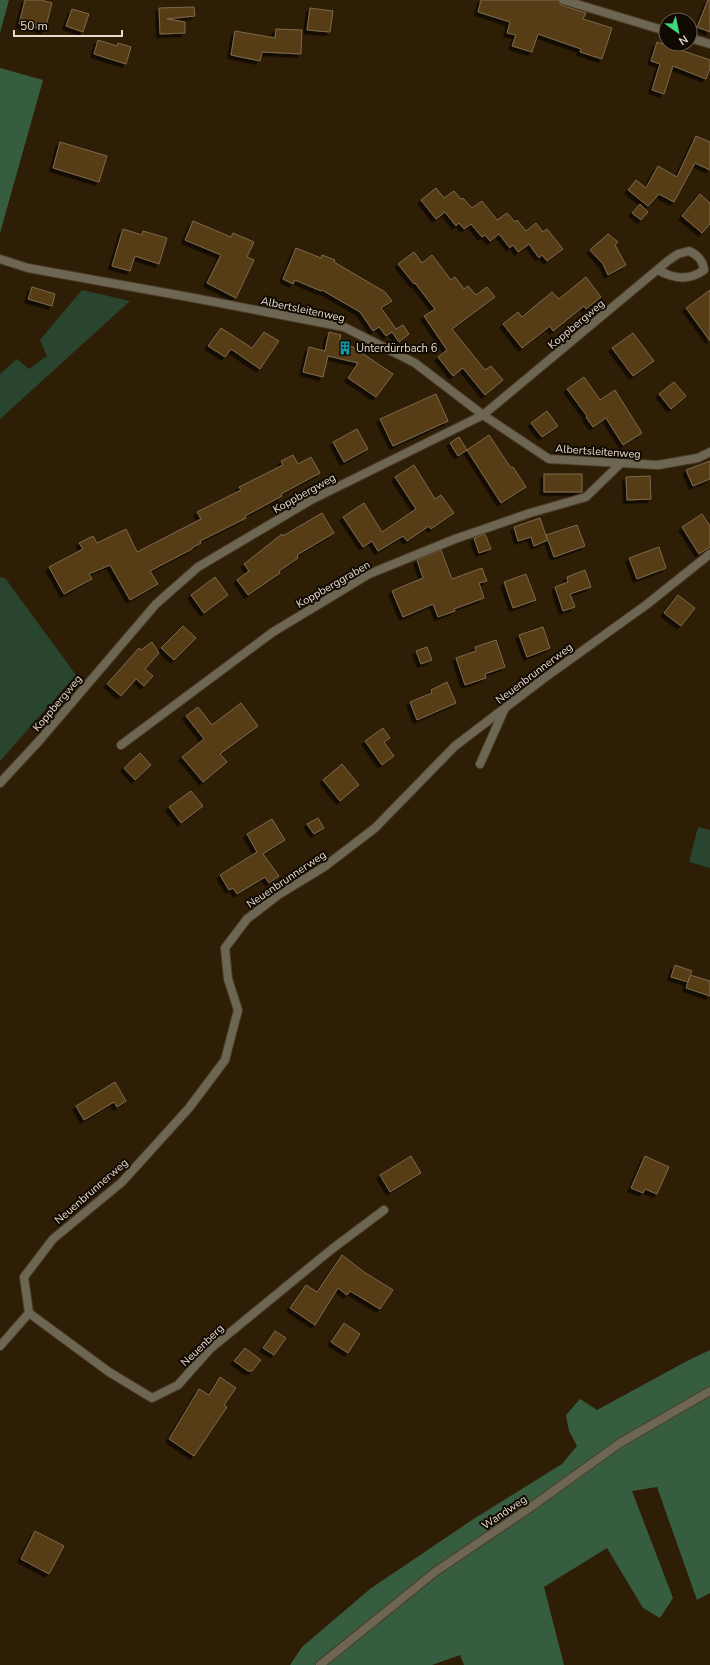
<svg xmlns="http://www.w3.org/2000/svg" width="710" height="1665" font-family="'Nunito Sans',sans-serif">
	<defs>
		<filter id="shadow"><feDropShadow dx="-3.5" dy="3.5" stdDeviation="0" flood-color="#0009"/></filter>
	</defs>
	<rect width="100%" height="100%" fill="#2f1e06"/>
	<g fill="#29442f">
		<polygon points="82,290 130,301 0,419 0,374 17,359 29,369 47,356 40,340"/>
		<polygon points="0,577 5,578 76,675 0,761"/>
		<polygon points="698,827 710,830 710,868 689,862"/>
	</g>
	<g fill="#375d40">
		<polygon points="0,0 9,0 0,33"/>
		<polygon points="0,68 43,80 0,233"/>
		<polygon points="710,1350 710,1593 697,1600 657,1487 632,1491 673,1598 660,1618 643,1608 607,1548 544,1587 564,1665 464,1665 460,1655 432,1665 290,1665 302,1647 370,1589 472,1520 562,1464 577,1446 569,1431 566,1415 580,1399 597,1410 687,1361"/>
	</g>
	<g fill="#563c14" stroke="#7c694f" filter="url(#shadow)">
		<polygon points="25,0 41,0 52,3 45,30 19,24"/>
		<polygon points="481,0 558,0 561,5 586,13 583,19 612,28 602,59 580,52 581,49 538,34 532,52 512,46 516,35 507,33 510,22 478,12"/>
		<polygon points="708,0 710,0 710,32 697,27"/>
		<polygon points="194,7 195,16 167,19 185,22 185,33 160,34 159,8"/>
		<polygon points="310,8 333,11 330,32 307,30"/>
		<polygon points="72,9 89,14 83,32 66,26"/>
		<polygon points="276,29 302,30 301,54 262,52 260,61 231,55 235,31 275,38"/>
		<polygon points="98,40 117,46 118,43 131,47 126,64 94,54"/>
		<polygon points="657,42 710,60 710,68 706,79 673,66 664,94 652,90 660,64 651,61"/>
		<polygon points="696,136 710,142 710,170 695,163 674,202 659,194 648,206 628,190 636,180 646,188 658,166 677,177"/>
		<polygon points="60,142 107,156 99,182 53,168"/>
		<polygon points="436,188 444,198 454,191 461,199 463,198 472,208 482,201 497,220 507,213 515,222 517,220 526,231 536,223 543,232 547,229 563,249 547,261 542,255 539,258 529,244 518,252 513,245 510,248 499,234 490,241 485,235 482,237 471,224 464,229 459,223 456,226 445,212 436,219 421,200"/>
		<polygon points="700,194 710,203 710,224 702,233 682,216"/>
		<polygon points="640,204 648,212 641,220 632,213"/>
		<polygon points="193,221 231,237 233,233 254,242 247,257 254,260 236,298 207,283 221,255 185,240"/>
		<polygon points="123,229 142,235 143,231 167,238 159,264 135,256 130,271 112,266"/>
		<polygon points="608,234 618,242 615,245 626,265 608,275 603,264 590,250"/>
		<polygon points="296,248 321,258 322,255 335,260 334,262 385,292 392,301 381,308 396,329 403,325 409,334 399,342 392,332 386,336 379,327 373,331 360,312 322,290 321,291 295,280 293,284 283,279"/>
		<polygon points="414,252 422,263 432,255 451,280 455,277 464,289 468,286 476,295 487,287 495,297 452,329 485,370 491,366 503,380 485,395 463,368 453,376 438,357 447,350 424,316 435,309 415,283 414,284 398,264"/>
		<polygon points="586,277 601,297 586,309 584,306 553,331 550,326 522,348 503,324 518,312 522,317 552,292 559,299"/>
		<polygon points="32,287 55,294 52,306 28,299"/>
		<polygon points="710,290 710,341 686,308"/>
		<polygon points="221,328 252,348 264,332 279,341 260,369 231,349 225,357 208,346"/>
		<polygon points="329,332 341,335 339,342 353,347 393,374 376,397 348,378 358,363 328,356 323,377 303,372 309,347 325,351"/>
		<polygon points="633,333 654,361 633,376 612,348"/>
		<polygon points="584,377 600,400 615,390 642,433 623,445 606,418 593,427 586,417 587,416 567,389"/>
		<polygon points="674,382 686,396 671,409 659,394"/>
		<polygon points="436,394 448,421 393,446 380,419"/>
		<polygon points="547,411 558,426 542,437 531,423"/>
		<polygon points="357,429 368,449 344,462 333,442"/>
		<polygon points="489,435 511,468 513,467 526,487 501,503 467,450"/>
		<polygon points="459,437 467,450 458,456 450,443"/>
		<polygon points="293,455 298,464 311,457 320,473 281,494 282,496 245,516 246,518 200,541 201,543 192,548 192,549 150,571 158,584 130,600 110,565 89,574 92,579 64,594 49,567 83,549 79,543 93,536 97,543 126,529 137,552 201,519 197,512 241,490 239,487 283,465 281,461"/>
		<polygon points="710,461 710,479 693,486 686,470"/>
		<polygon points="414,465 435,499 441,495 454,513 431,529 429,526 407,541 403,536 378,551 372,541 363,547 343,517 364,503 382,532 416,509 395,477"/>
		<rect x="544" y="474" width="38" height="18"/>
		<polygon points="650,476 651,499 627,500 626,477"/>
		<polygon points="322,513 334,533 297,555 298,558 279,571 280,573 248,595 237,580 249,571 244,564 282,534 283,536"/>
		<polygon points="702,514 710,526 710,547 699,554 682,527"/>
		<polygon points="540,518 547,539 546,535 577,525 585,546 554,557 548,540 534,546 531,537 518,541 514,527"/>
		<polygon points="485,534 491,549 479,553 474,538"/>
		<polygon points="659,547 666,568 637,579 629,558"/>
		<polygon points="441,550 452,579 482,568 487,581 479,583 484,598 454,609 455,611 438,617 433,604 403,617 392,591 423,578 417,560"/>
		<polygon points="585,570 591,587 570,594 575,607 563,611 555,587 568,582 567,577"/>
		<polygon points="526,574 536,600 513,608 504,582"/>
		<polygon points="215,577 228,595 204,613 191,595"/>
		<polygon points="678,595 695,608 681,626 664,613"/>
		<polygon points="183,626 196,638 174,660 161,648"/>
		<polygon points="543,627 550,648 527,657 519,635"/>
		<polygon points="496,640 505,667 485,674 486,678 465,685 456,658 476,651 475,647"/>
		<polygon points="152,642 159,653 145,669 153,676 144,686 136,679 121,696 107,684 139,648 141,650"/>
		<polygon points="427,647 432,660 421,664 416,651"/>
		<polygon points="447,682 456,703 417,720 410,702 432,693 431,690"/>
		<polygon points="241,703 258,726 220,754 227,762 203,782 182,757 204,739 186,716 198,707 212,725"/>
		<polygon points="383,728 390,738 384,742 394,756 382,765 365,741"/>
		<polygon points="140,753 151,765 135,780 124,768"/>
		<polygon points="342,764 359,785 340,801 323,780"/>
		<polygon points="191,791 203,806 181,823 169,807"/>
		<polygon points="318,818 324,828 314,834 307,824"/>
		<polygon points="272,819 285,840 263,854 279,876 269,883 265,877 237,894 233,888 229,890 220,875 257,852 247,834"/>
		<polygon points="675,965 692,971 690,975 710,981 710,996 686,988 690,976 688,982 671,977"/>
		<polygon points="115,1082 126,1101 117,1107 114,1102 84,1120 76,1106"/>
		<polygon points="411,1156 421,1173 390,1192 380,1175"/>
		<polygon points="645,1156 669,1167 657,1194 645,1189 643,1193 631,1188"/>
		<polygon points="342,1255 364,1272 393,1290 380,1309 350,1291 347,1295 338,1288 315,1325 290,1308 306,1285 317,1292"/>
		<polygon points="344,1323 360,1334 348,1353 331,1342"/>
		<polygon points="275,1331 286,1338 274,1355 263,1348"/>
		<polygon points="245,1348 261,1360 252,1371 248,1371 234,1361"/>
		<polygon points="220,1377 236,1388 224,1405 227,1407 194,1456 169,1439 199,1389 209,1395"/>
		<polygon points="35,1531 64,1546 49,1574 21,1559"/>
	</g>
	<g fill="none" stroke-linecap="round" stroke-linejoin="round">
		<g stroke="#4c3c26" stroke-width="10">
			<g id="street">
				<polyline points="563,0 666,31"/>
				<polyline points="690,38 710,44"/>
				<polyline points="0,259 28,268 194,298 344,327 415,363 483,415 549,459 658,465 698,458 710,452"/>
				<polyline points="121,745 273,632 369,574 455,539 530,513 586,497 620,464"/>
				<polyline points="480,764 505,708"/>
				<path d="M 0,783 L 39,741 L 156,604 L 198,567 L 311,500 L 483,415 L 669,260 L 678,254 L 689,251 C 698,255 703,260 704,270 C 689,281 674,279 658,270"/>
				<polyline points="29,1313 109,1372 152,1398 178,1385 210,1349 332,1249 384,1210"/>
				<polyline points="0,1346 29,1313 24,1277 53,1239 122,1182 189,1108 225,1060 238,1010 228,979 225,948 247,919 278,895 324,867 375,828 455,746 543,679 646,605 710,554"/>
				<polyline points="320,1665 435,1572 531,1507 620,1443 710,1391"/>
			</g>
		</g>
		<use href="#street" stroke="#6c6653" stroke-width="8"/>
	</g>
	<defs>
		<g id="building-bare" transform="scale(1.08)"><path d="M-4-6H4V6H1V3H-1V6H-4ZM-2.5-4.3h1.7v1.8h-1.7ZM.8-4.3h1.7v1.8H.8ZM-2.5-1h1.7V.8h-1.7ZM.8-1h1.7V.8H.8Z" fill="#0f9aa8" stroke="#110a03" stroke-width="2.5" paint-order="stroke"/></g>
	</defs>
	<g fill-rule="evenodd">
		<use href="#building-bare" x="345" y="348"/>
	</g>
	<g text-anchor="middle" stroke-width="4" stroke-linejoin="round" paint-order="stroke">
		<g font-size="11" fill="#e6dbcd" stroke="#110a03">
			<text transform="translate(303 309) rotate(12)" y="4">Albertsleitenweg</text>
			<text transform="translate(576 324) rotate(-40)" y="4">Koppbergweg</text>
			<text transform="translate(598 451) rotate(4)" y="4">Albertsleitenweg</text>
			<text transform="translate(304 493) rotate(-29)" y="4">Koppbergweg</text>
			<text transform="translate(333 584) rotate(-30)" y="4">Koppberggraben</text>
			<text transform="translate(534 673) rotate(-37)" y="4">Neuenbrunnerweg</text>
			<text transform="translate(57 703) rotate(-50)" y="4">Koppbergweg</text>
			<text transform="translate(286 879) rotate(-34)" y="4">Neuenbrunnerweg</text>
			<text transform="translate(91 1191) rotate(-41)" y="4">Neuenbrunnerweg</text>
			<text transform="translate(202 1345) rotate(-44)" y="4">Neuenberg</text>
			<text transform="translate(504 1512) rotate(-34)" y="4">Wandweg</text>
		</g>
		<g font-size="11" fill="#e6dbcd" stroke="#110a03" text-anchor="start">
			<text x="356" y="352">Unterdürrbach 6</text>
		</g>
	</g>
	<g transform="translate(678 32) rotate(147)"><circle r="19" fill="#110a03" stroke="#665e54"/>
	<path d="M0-3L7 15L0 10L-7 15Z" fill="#40d77c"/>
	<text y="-6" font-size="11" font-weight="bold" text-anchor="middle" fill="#e6dbcd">N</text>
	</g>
	<path d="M14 30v6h108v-6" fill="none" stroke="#e6dbcd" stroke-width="2"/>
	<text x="20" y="30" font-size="12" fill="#e6dbcd" stroke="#110a03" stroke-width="3" paint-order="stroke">50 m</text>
</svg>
